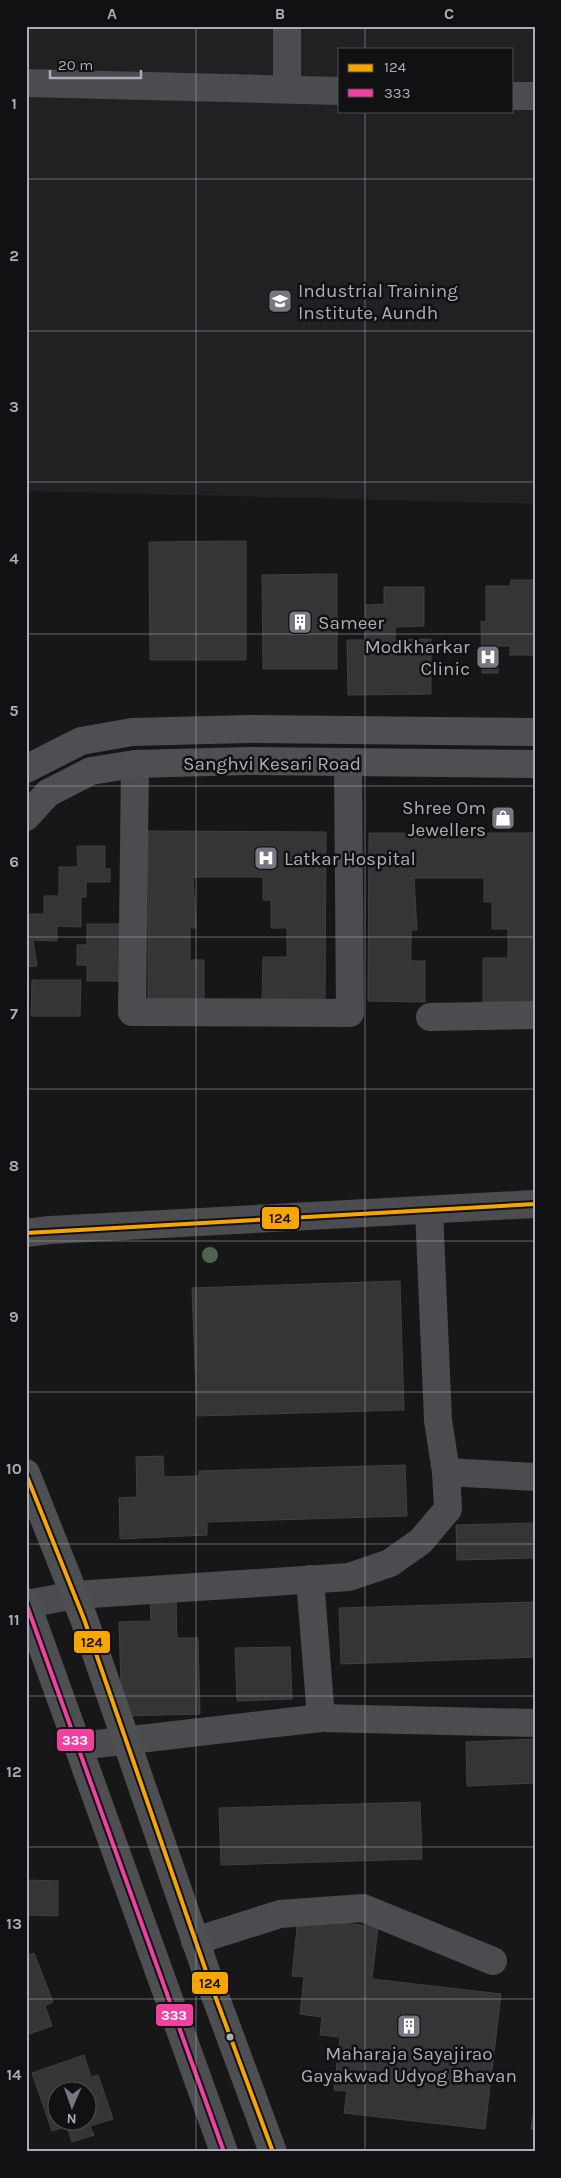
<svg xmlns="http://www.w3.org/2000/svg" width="561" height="2178" font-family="Karla,sans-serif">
	<rect width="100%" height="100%" fill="#171717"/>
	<path fill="#212123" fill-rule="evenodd" d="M 26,26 L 535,26 L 535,504 L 26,491 ZM 340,49 L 512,49 L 512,111 L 340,111 Z"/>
	<g fill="#353536" stroke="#3f4043" fill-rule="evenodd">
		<polygon points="246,541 246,660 150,660 149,542"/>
		<polygon points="337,574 337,669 263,669 262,575"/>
		<polygon points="511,580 535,580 535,655 510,655 510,646 498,646 498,673 482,673 481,621 486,622 486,586 510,586"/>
		<polygon points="384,587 424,587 424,626 395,627 395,640 431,639 431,694 348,695 347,640 366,640 366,605 384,604"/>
		<polygon points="148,831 326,832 325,1001 262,1001 263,957 287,957 287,928 271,928 271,900 263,900 263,877 193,877 196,928 190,928 190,960 204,960 204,1001 148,1000"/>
		<polygon points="369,833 535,833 535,1002 483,1002 483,958 508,958 508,929 492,929 492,902 484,902 484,878 414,878 417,930 411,930 411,961 425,961 425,1002 368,1001"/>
		<polygon points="77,846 105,846 105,869 110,869 110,882 86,882 86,897 81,897 81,927 57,926 57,941 33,940 37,966 26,967 28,914 44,914 44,896 59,896 59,867 78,867"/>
		<polygon points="87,924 122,924 122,981 87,981 87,965 77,965 77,945 87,945"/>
		<polygon points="32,980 81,980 80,1016 31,1016"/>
		<polygon points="400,1281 404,1410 197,1416 192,1288"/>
		<polygon points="163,1456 164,1477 199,1476 199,1471 405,1465 407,1516 207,1522 207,1535 120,1539 119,1498 137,1497 136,1457"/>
		<polygon points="535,1523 535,1558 457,1560 456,1525"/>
		<polygon points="176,1598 177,1638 198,1638 200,1714 122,1716 119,1622 151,1621 150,1599"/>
		<polygon points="535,1602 535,1657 341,1664 339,1608"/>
		<polygon points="290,1647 292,1699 237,1701 235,1648"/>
		<polygon points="535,1739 535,1783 467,1786 466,1742"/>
		<polygon points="420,1802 422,1859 221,1865 219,1808"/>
		<polygon points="26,1880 58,1881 58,1916 26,1915"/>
		<polygon points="298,1918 378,1927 372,1979 501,1994 485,2129 344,2113 347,2091 334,2090 340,2037 320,2035 322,2017 300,2014 304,1977 292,1976"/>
		<polygon points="34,1953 53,2002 45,2006 52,2026 26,2035 26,1956"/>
		<path d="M 84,2055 L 91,2077 L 98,2075 L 113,2119 L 90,2126 L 94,2135 L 72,2142 L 67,2126 L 52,2131 L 32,2073 ZM 58,2090 L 88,2090 L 88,2120 L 58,2120 Z"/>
		<polygon points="535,2105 535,2129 531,2129"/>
	</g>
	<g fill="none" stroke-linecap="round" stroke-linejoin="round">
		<g stroke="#4b4c50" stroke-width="28">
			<polyline points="26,83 340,91"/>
			<polyline points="287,89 287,26"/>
			<polyline points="512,96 535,96"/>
			<polyline points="135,764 132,1012 350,1013 348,762"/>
			<polyline points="430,1017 535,1015"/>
			<polyline points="26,1233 50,1230 535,1204"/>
			<polyline points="446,1472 535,1477"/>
			<polyline points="27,1604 75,1595 349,1577 390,1563 421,1541 448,1509 446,1472 438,1420 429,1210"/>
			<polyline points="321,1718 535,1723"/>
			<polyline points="79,1746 321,1718 310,1579"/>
			<polyline points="195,1941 280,1914 363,1908 493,1961"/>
		</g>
		<g stroke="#4d4f52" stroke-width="28">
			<polyline points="26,769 81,741 132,732 247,729 535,732"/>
			<polyline points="26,817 48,793 91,771 135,764 247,761 535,764"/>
			<polyline points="26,1473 84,1619 207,1974 273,2152"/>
			<polyline points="26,1602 224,2152"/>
		</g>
		<g stroke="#111113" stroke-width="8">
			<g id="bus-1">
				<polyline points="26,1233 535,1204"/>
				<polyline points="26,1474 84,1619 207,1974 273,2152"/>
			</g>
		</g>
		<g stroke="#111113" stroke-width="8">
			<polyline id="bus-2" points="26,1603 224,2152"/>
		</g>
		<use href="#bus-1" stroke="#f7a600" stroke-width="4"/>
		<use href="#bus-2" stroke="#f240a1" stroke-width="4"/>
	</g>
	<circle fill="#506451" cx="210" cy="1255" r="8"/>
	<path fill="none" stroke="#a8adb8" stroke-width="1" stroke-opacity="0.55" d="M 196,26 L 196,2152M 365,26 L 365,49M 365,111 L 365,2152M 26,179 L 535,179M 26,331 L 535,331M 26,482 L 535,482M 26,634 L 535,634M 26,786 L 535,786M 26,937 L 535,937M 26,1089 L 535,1089M 26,1241 L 535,1241M 26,1392 L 535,1392M 26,1544 L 535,1544M 26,1696 L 535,1696M 26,1847 L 535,1847M 26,1999 L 535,1999"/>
	<defs>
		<g id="university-square" transform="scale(1.25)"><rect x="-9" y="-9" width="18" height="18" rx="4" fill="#757880" stroke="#111113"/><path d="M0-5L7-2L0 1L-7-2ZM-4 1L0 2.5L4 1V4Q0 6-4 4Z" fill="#fff"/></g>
		<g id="building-square" transform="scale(1.25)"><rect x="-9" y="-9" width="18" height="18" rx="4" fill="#757880" stroke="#111113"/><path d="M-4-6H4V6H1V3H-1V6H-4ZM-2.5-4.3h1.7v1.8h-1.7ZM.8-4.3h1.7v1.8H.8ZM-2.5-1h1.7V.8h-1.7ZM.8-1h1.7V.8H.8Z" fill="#fff"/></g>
		<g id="hospital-square" transform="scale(1.25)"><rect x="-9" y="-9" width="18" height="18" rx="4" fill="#757880" stroke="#111113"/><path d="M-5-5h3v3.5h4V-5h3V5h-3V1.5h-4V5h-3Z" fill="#fff"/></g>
		<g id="shop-square" transform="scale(1.25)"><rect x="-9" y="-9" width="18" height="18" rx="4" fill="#757880" stroke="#111113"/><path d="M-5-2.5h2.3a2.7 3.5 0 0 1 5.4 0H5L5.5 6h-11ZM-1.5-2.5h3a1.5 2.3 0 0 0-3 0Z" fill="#fff"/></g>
	</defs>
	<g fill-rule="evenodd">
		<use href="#university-square" x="280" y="301"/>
		<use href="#building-square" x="300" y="622"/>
		<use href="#hospital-square" x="488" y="657"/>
		<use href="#shop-square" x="503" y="818"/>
		<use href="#hospital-square" x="266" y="858"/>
		<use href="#building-square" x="409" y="2026"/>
	</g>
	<circle fill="#a8adb8" stroke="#111113" stroke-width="2" cx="230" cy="2037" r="4.5"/>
	<g text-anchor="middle" stroke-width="5" stroke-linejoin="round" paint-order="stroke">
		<g font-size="19" fill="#a8adb8" stroke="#111113" text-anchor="start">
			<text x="298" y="297">Industrial Training<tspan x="298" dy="22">Institute, Aundh</tspan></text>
			<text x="318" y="629">Sameer</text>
			<text x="470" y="653" text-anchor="end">Modkharkar<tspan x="470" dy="22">Clinic</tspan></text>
			<text x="486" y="814" text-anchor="end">Shree Om<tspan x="486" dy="22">Jewellers</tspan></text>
			<text x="284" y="865">Latkar Hospital</text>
			<text x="409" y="2060" text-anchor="middle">Maharaja Sayajirao<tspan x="409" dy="22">Gayakwad Udyog Bhavan</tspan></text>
		</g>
		<g font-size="19" fill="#a8adb8" stroke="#111113">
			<text x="272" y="770">Sanghvi Kesari Road</text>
		</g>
	</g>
	<g stroke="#111113" stroke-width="2">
		<rect x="261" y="1206" width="39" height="24" rx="5" fill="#f7a600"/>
		<rect x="73" y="1630" width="38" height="24" rx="5" fill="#f7a600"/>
		<rect x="56" y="1728" width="39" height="24" rx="5" fill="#f240a1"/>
		<rect x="191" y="1971" width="38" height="24" rx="5" fill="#f7a600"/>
		<rect x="155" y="2003" width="39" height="24" rx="5" fill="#f240a1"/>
	</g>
	<g font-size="14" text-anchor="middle" font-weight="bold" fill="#fff">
		<text x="75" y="1745">333</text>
		<text x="174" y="2020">333</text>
	</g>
	<g font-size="14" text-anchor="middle" font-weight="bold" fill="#111">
		<text x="280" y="1223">124</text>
		<text x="92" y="1647">124</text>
		<text x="210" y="1988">124</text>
	</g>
	<rect width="561" height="2178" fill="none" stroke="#111113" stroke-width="55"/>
	<rect x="338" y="48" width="175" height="65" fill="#111113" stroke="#4d4f55"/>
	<rect x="348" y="64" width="25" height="8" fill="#f7a600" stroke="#4d4f55"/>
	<text x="384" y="72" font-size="15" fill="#a8adb8">124</text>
	<rect x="348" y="89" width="25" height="8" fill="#f240a1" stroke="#4d4f55"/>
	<text x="384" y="98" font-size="15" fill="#a8adb8">333</text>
	<g transform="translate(72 2106) rotate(182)"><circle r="24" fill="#111113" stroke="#4d4f55"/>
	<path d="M0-4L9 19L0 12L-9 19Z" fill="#757880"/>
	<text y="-8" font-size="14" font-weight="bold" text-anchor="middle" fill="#a8adb8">N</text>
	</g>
	<path d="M50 70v8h91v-8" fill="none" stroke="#a8adb8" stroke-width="2.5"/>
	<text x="58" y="70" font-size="15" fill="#a8adb8" stroke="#111113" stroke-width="4" paint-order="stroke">20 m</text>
	<rect x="28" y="28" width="506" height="2122" fill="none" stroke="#a8adb8" stroke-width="2"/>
	<g font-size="16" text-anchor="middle" font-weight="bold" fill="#a8adb8">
		<text x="112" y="19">A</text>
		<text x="280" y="19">B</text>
		<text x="449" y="19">C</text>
		<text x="14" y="109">1</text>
		<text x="14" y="261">2</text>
		<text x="14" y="412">3</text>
		<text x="14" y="564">4</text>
		<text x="14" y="716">5</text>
		<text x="14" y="867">6</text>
		<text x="14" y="1019">7</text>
		<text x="14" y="1171">8</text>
		<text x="14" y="1322">9</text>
		<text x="14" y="1474">10</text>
		<text x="14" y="1625">11</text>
		<text x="14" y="1777">12</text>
		<text x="14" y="1929">13</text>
		<text x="14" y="2080">14</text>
	</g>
</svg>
